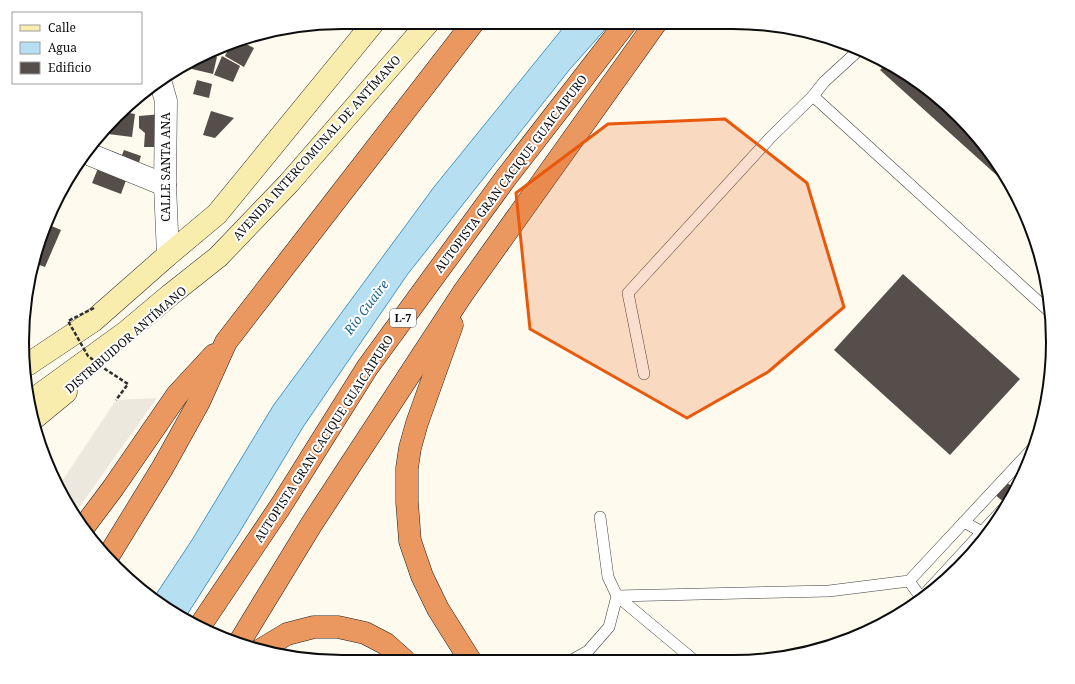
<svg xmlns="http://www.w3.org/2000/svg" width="1075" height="684" font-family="'Noto Serif',serif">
	<rect width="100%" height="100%" fill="#fefaee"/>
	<polygon fill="#ede8de" points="157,398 97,482 74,515 60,484 116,400"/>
	<polygon fill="#b6dff2" stroke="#4297c4" points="567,23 610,24 570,69 407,275 303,427 239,533 185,618 153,599 192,540 273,406 434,187"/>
	<g fill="#554e4a">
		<polygon points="238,40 254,48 244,67 225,56 232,42"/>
		<polygon points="230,43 225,53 216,50"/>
		<polygon points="211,53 217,57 213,74 192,69 194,61"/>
		<polygon points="222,56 240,66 233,82 214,75"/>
		<polygon points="886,64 928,88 974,131 1006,176 1002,180 880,70"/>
		<polygon points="197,80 212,84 209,98 193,94"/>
		<polygon points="129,109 129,113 135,114 132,137 108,134 109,128"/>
		<polygon points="211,111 234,118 215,138 203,135"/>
		<polygon points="162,114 162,147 144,147 145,133 139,128 139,116"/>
		<polygon points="124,150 141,156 136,172 108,162 112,151 122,155"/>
		<polygon points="101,161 129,172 121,194 92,183"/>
		<polygon points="47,224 61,230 45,267 34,263 39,239"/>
		<polygon points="903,274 1020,379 950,455 834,350"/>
		<polygon points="1005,481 1016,490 1005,503 994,494"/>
	</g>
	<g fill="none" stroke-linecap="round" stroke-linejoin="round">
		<g stroke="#404040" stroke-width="12">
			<g id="service">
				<polyline points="813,96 824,82 860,49"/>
				<polyline points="644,374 628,293 771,137 813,96 1051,313"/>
				<polyline points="600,517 608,577 617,596 695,661"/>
				<polyline points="964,522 982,532 987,537"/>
				<polyline points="909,581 922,599"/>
				<polyline points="617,596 829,591 909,581 1033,448"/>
				<polyline points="921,598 1006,506"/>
				<polyline points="572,660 588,651 609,627 617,596"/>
			</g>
		</g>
		<g stroke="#404040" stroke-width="23">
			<g id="minor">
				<polyline points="160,80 166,101 165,185 168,255"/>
				<polyline points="91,155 165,185"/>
			</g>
		</g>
		<g stroke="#2f2f2f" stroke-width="23">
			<g id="secondary">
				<polyline points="27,365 93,321 168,255 217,214 374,22"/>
				<polyline points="31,401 126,332 170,295 218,257 289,183 428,23"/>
				<polyline points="32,420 66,392"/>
			</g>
		</g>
		<g stroke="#1e1e1e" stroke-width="23">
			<g id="motorway">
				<polyline points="452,325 417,423 410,448 407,468 407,502 410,541 422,576 438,609 470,660"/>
				<polyline points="83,528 113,488 177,395 214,355"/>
				<polyline points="109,555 163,467 199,402 226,342 473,23"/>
				<polyline points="200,626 280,507 367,368 505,179 625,24"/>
				<polyline points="239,643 311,525 463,293 655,24"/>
				<polyline points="262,649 287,634 314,627 338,627 365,633 386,644 404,660"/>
			</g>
		</g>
		<use href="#service" stroke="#fff" stroke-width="11"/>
		<use href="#minor" stroke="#fff" stroke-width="22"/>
		<use href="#secondary" stroke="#f9edae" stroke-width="22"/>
		<use href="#motorway" stroke="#ea9860" stroke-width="22"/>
		<polyline stroke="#2f2f2f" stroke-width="2.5" stroke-dasharray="4 2" stroke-linecap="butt" points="94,308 68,321 88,356 105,369 128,384 116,400"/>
	</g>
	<path fill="#e8590c" fill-opacity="0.2" stroke="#e8590c" stroke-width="3" stroke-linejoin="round" d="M 725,119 L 807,183 L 844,307 L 768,372 L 687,418 L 530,329 L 516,193 L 608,124 Z"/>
	<g text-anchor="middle" stroke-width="4" stroke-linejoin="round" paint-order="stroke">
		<rect fill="#fff" stroke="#565656" stroke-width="1" x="390" y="309" width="26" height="18" rx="3"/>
		<g font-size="11" font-weight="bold" fill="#0d0d0d">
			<text x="403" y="322">L-7</text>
		</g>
		<g font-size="12" fill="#0d0d0d" stroke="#fff">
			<text transform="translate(317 148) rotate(-48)" y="4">AVENIDA INTERCOMUNAL DE ANTÍMANO</text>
			<text transform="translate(166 167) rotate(-90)" y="4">CALLE SANTA ANA</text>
			<text transform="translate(511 174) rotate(-53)" y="4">AUTOPISTA GRAN CACIQUE GUAICAIPURO</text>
			<text transform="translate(126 340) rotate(-41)" y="4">DISTRIBUIDOR ANTÍMANO</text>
			<text transform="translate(324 439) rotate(-57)" y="4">AUTOPISTA GRAN CACIQUE GUAICAIPURO</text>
		</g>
		<g font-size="13" font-style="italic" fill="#1f6996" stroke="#fff">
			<text transform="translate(366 307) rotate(-53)" y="5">Río Guaire</text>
		</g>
	</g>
	<path d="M0 0H1075V684H0ZM342 29H733A313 313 0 0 1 1046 342V342A313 313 0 0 1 733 655H342A313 313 0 0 1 29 342V342A313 313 0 0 1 342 29Z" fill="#fff" fill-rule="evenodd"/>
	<path fill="none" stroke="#0d0d0d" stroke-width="2" d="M342 29H733A313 313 0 0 1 1046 342V342A313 313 0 0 1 733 655H342A313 313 0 0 1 29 342V342A313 313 0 0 1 342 29Z"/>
	<rect x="12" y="12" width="130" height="72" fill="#ffffff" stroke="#9e9e9e"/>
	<rect x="20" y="25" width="20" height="6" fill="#f9edae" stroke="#9e9e9e"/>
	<text x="48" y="32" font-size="12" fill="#0d0d0d">Calle</text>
	<rect x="20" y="42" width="20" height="12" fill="#b6dff2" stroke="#9e9e9e"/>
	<text x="48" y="52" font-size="12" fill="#0d0d0d">Agua</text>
	<rect x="20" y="62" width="20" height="12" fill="#554e4a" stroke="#9e9e9e"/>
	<text x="48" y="72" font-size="12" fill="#0d0d0d">Edificio</text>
</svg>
